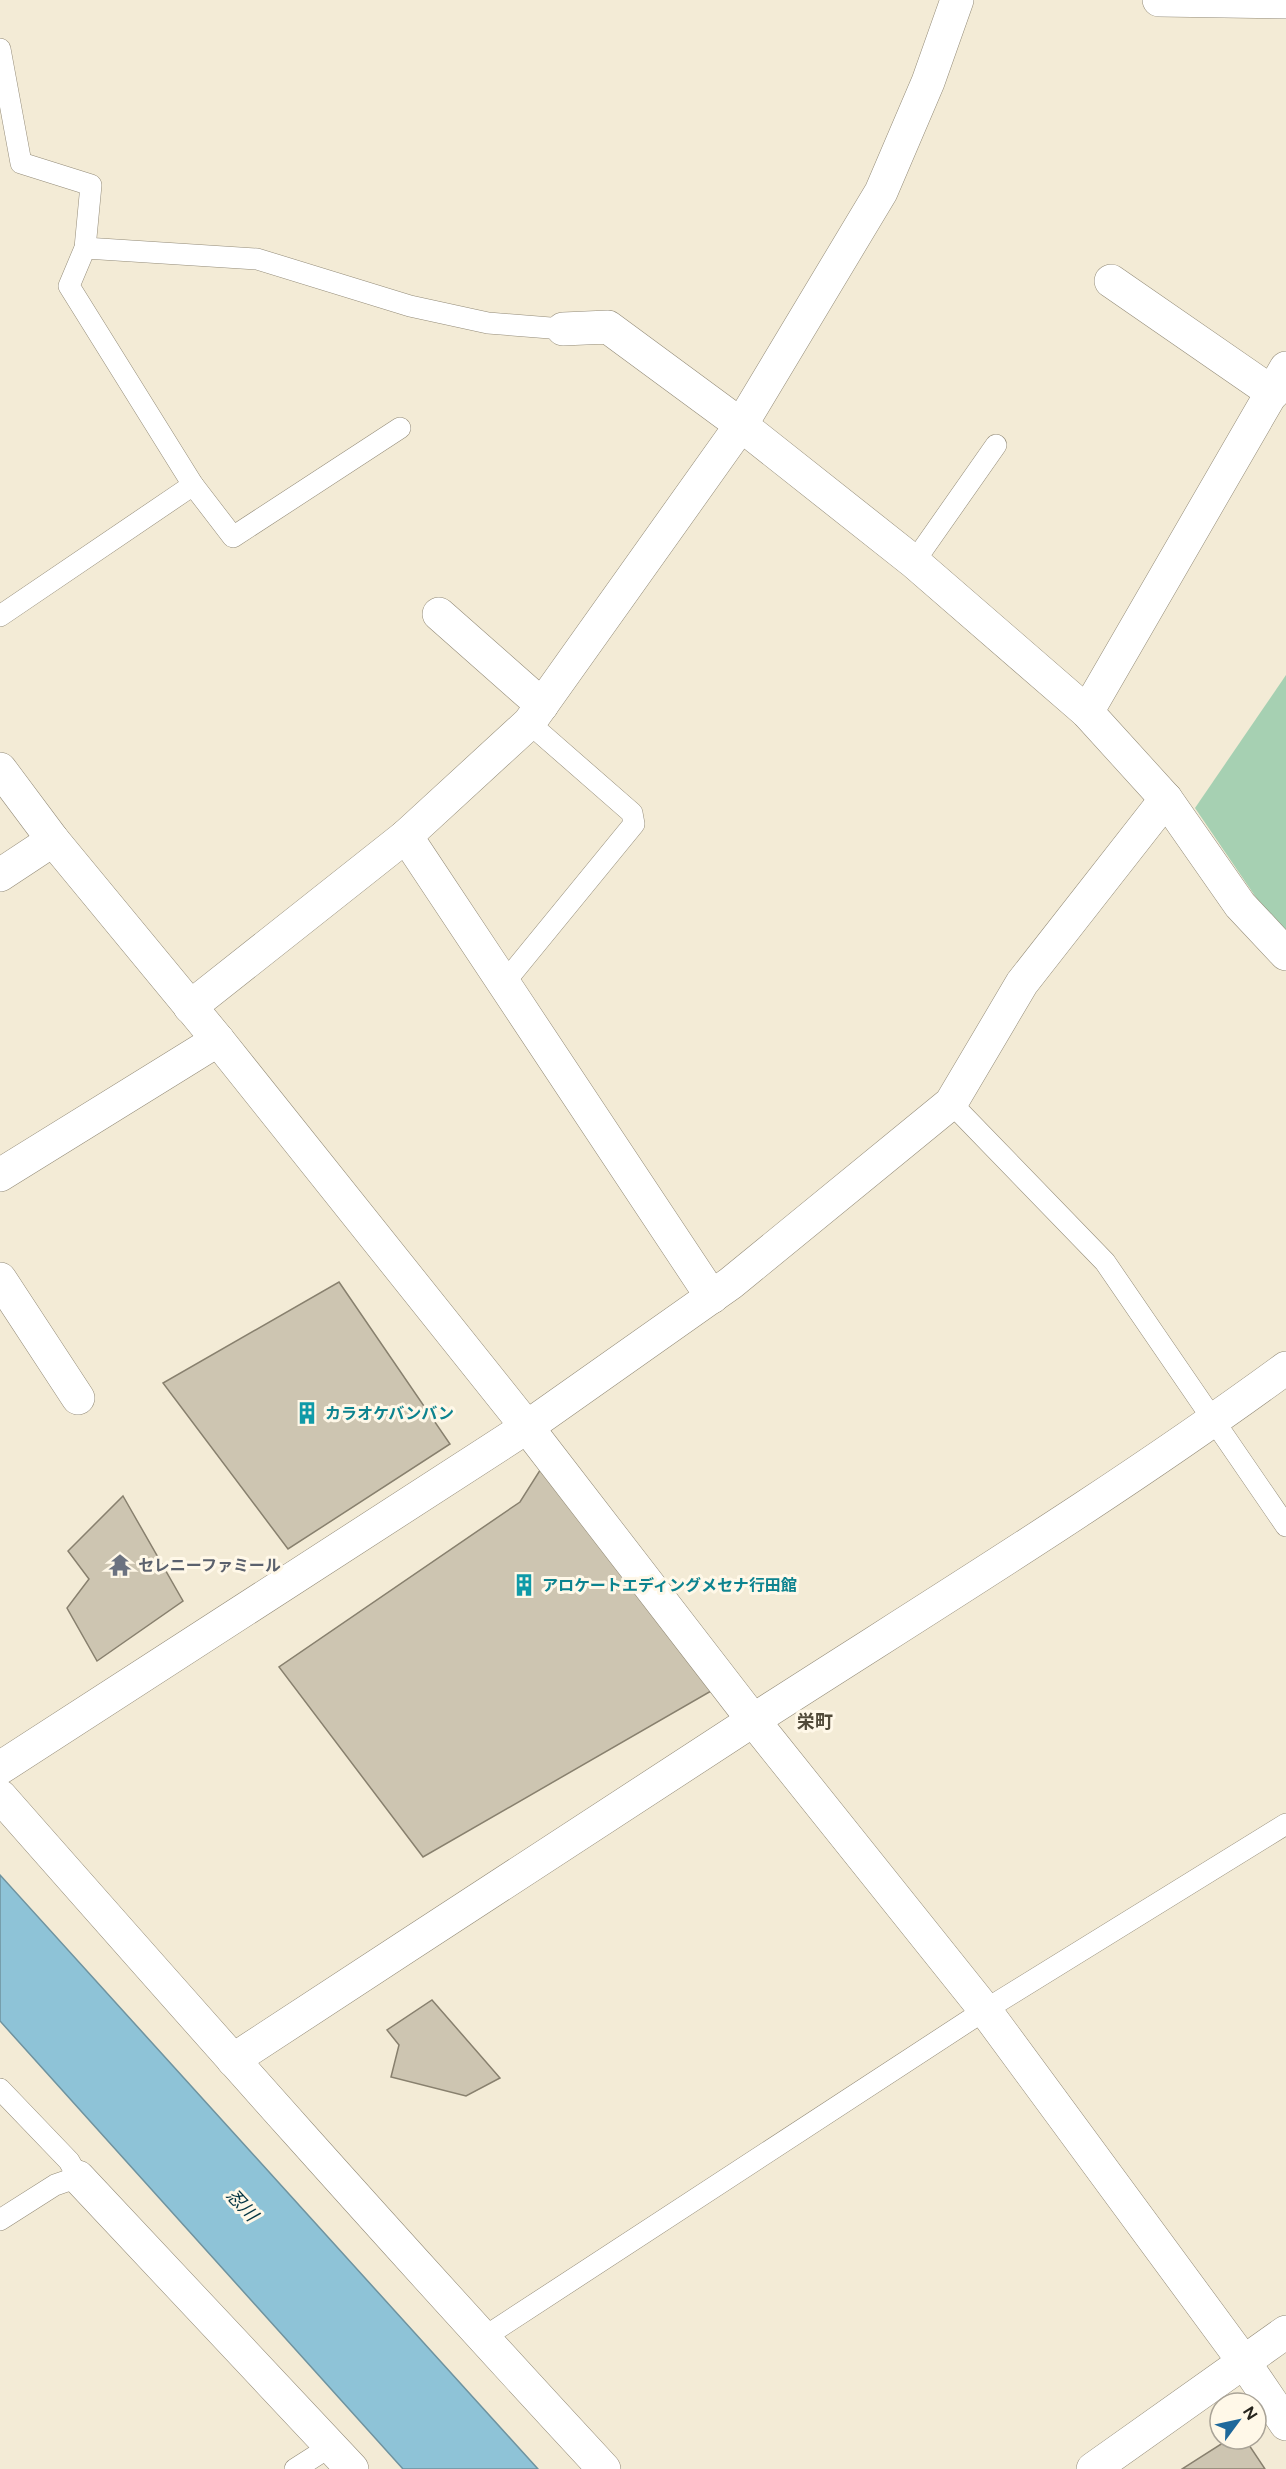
<svg xmlns="http://www.w3.org/2000/svg" width="1286" height="2469" font-family="Figtree,'Noto Sans JP',sans-serif">
	<rect width="100%" height="100%" fill="#f3ebd6"/>
	<polygon fill="#a6d0b2" points="1286,675 1286,935 1270,918 1195,808"/>
	<polygon fill="#8ec3d7" stroke="#6f939f" stroke-width="1.5" points="0,1875 538,2469 403,2469 0,2021"/>
	<g fill="#cdc5b1" stroke="#88806e" stroke-width="1.5">
		<polygon points="339,1282 450,1444 288,1549 163,1383"/>
		<polygon points="549,1456 725,1683 423,1857 279,1667 520,1502"/>
		<polygon points="123,1496 183,1601 97,1661 67,1608 89,1579 68,1551"/>
		<polygon points="432,2000 500,2078 466,2096 391,2077 399,2045 387,2030"/>
		<polygon points="1229,2439 1245,2439 1265,2469 1182,2469"/>
	</g>
	<g fill="none" stroke-linecap="round" stroke-linejoin="round">
		<g stroke="#938b78" stroke-width="22">
			<g id="service">
				<polyline points="0,49 21,163 91,185 85,248 69,286 193,485 0,616"/>
				<polyline points="85,248 257,259 410,306 488,323 563,329"/>
				<polyline points="193,485 233,537 400,428"/>
				<polyline points="914,562 996,445"/>
				<polyline points="504,983 634,824 632,813 529,723"/>
				<polyline points="951,1103 1105,1262 1286,1526"/>
				<polyline points="0,2089 69,2161 78,2177 55,2185 0,2220"/>
				<polyline points="483,2338 985,2010 1286,1824"/>
				<polyline points="295,2469 331,2446"/>
			</g>
		</g>
		<g stroke="#938b78" stroke-width="34">
			<g id="minor">
				<polyline points="1159,0 1286,2"/>
				<polyline points="1111,281 1273,393"/>
				<polyline points="563,329 608,327 741,425 914,562 1087,712 1166,799 1240,905 1286,954"/>
				<polyline points="439,614 542,705"/>
				<polyline points="1087,712 1286,368"/>
				<polyline points="0,769 53,840 218,1040 527,1427 731,1283 951,1103 1022,983 1166,799"/>
				<polyline points="406,836 712,1297"/>
				<polyline points="0,875 53,840"/>
				<polyline points="190,1007 406,836 529,723 741,425 881,192 928,82 957,0"/>
				<polyline points="0,1175 218,1040"/>
				<polyline points="0,1279 78,1398"/>
				<polyline points="527,1427 753,1720 985,2010 1244,2362 1286,2424"/>
				<path d="M 0,1796 C 199,2022 399,2248 604,2469"/>
				<path d="M 233,2060 C 406,1947 579,1833 752,1721 C 932,1605 1114,1494 1286,1368"/>
				<polyline points="78,2177 352,2469"/>
			</g>
		</g>
		<g stroke="#938b78" stroke-width="34">
			<polyline id="tertiary" points="0,1768 527,1427"/>
		</g>
		<g stroke="#938b78" stroke-width="34">
			<polyline id="secondary" points="1093,2469 1286,2332"/>
		</g>
		<use href="#service" stroke="#fff" stroke-width="21"/>
		<use href="#minor" stroke="#fff" stroke-width="33"/>
		<use href="#tertiary" stroke="#fff" stroke-width="33"/>
		<use href="#secondary" stroke="#fff" stroke-width="33"/>
	</g>
	<defs>
		<g id="building-bare" transform="scale(1.8)"><path d="M-4-6H4V6H1V3H-1V6H-4ZM-2.5-4.3h1.7v1.8h-1.7ZM.8-4.3h1.7v1.8H.8ZM-2.5-1h1.7V.8h-1.7ZM.8-1h1.7V.8H.8Z" fill="#0f9aa8" stroke="#fff8e8" stroke-width="2.5" paint-order="stroke"/></g>
		<g id="temple-bare" transform="scale(1.8)"><path d="M0-6L5-2H3V0L6.5 2.5H4V6H1.5V3h-3V6H-4V2.5H-6.5L-3 0V-2H-5Z" fill="#6b7280" stroke="#fff8e8" stroke-width="2.5" paint-order="stroke"/></g>
	</defs>
	<g fill-rule="evenodd">
		<use href="#building-bare" x="307" y="1413"/>
		<use href="#temple-bare" x="120" y="1565"/>
		<use href="#building-bare" x="524" y="1585"/>
	</g>
	<g text-anchor="middle" stroke-width="6" stroke-linejoin="round" paint-order="stroke">
		<g font-size="16" font-weight="bold" fill="#0d838f" stroke="#fff8e8" text-anchor="start">
			<text x="325" y="1419">カラオケバンバン</text>
			<text x="542" y="1591">アロケートエディングメセナ行田館</text>
		</g>
		<g font-size="16" font-weight="bold" fill="#5b616d" stroke="#fff8e8" text-anchor="start">
			<text x="138" y="1571">セレニーファミール</text>
		</g>
		<g font-size="18" font-weight="bold" fill="#514a39" stroke="#fff8e8">
			<text x="815" y="1728">栄町</text>
		</g>
		<g font-size="18" font-style="italic" fill="#023442" stroke="#fff8e8">
			<text transform="translate(242 2205) rotate(47)" y="6">忍川</text>
		</g>
	</g>
	<g transform="translate(1238 2421) rotate(57)"><circle r="28" fill="#fff8e8" stroke="#a9a397" stroke-width="1.5"/>
	<path d="M0-4.5L10 22L0 15L-10 22Z" fill="#1e689b"/>
	<text y="-9" font-size="16" font-weight="bold" text-anchor="middle" fill="#27241d">N</text>
	</g>
</svg>
